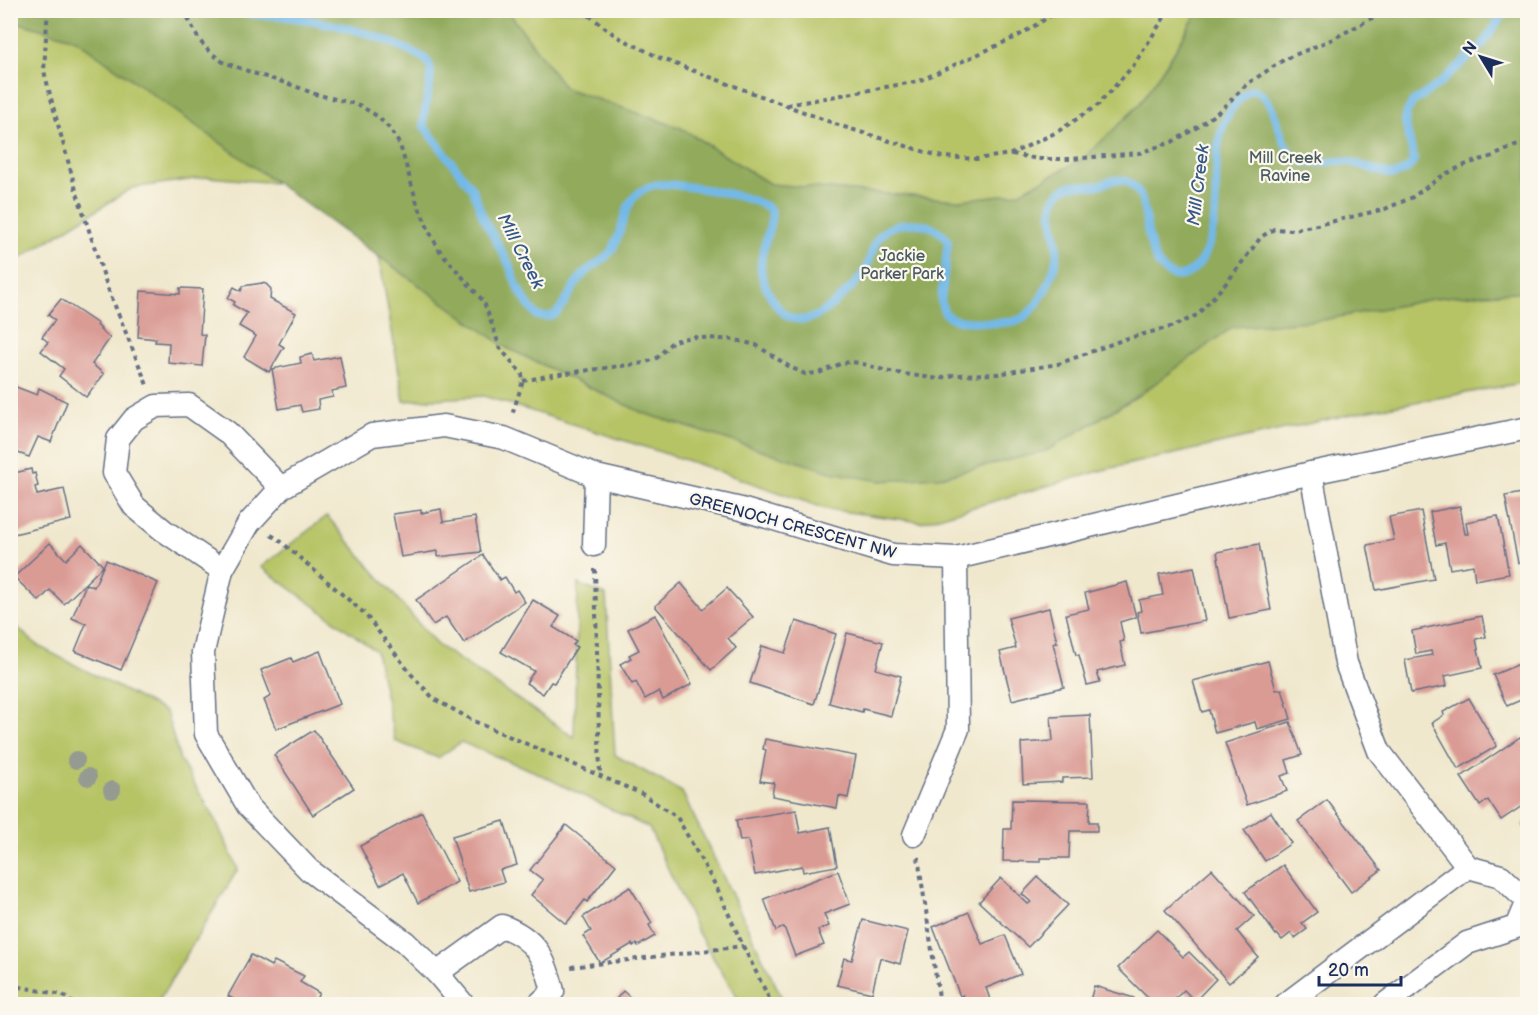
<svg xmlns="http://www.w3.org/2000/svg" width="1538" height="1015" font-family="'Balsamiq Sans',sans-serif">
	<rect width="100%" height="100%" fill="#fbf7ec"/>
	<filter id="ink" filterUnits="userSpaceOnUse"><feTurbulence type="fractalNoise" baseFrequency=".0167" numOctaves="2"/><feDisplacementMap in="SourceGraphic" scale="12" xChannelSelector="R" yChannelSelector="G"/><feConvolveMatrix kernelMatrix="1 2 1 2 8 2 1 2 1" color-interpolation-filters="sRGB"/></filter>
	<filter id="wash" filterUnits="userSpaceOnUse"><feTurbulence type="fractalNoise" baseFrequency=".008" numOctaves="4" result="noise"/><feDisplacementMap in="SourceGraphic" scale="24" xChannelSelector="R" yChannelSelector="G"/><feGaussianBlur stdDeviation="1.35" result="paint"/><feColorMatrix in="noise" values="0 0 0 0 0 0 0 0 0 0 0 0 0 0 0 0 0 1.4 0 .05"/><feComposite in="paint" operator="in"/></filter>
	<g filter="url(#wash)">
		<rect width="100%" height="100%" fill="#f0e8cd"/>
		<g fill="#b7c466" stroke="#697a62" stroke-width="1.5">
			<polygon points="11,11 1527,11 1527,382 1370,410 1107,469 921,522 826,509 695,463 484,396 404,401 379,257 277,183 208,177 132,188 11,264"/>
			<polygon points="327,516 436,644 574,737 578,584 606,595 615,755 682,792 785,1004 741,1004 697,931 649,828 533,771 461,742 438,758 395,741 376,651 261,567"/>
			<polygon points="10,621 38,646 166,712 180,760 215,819 238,869 157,1004 11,1004"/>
		</g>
		<polygon fill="#91aa5b" stroke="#566c5c" stroke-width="1.5" points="11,10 508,11 565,88 681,128 770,184 959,200 1018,193 1083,159 1139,105 1176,49 1198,11 1527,11 1527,291 1443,297 1323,320 1233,327 1139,395 1046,451 939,477 880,481 831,472 643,413 507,348 75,39 20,23 11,35"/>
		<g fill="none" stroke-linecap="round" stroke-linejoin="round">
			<path stroke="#72b9e9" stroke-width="8" d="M 238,10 C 252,18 271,14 287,17 C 330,23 366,30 406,49 C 414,53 428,57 430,67 C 434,81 422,108 424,126 L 473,190 L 484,220 L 509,264 L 517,286 L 527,303 L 537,316 C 544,317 549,318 555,314 C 563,309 574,283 584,274 C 593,265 604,261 612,250 C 626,227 621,194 654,185 C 670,181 765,197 771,211 C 773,217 770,224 769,229 C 759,264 755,274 777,306 C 784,316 795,322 808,319 C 825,315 857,284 866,269 C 872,257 872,241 884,232 C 901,218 937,221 948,242 L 941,300 C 943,316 949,319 965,321 C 981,322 998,325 1015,321 C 1038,315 1059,268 1057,246 C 1056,230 1047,211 1056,197 C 1066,182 1078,185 1093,186 C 1105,186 1114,175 1128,182 C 1132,185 1138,191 1140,195 C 1150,219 1144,266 1174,276 C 1184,279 1194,270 1200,262 C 1235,211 1191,130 1252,89 C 1283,101 1273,143 1299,160 C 1310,166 1328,161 1340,161 C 1359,161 1375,173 1394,175 C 1402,172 1411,169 1414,159 L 1405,122 L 1407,112 L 1412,103 L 1439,84 L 1483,44 L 1506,10"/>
		</g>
		<g id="blocks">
			<g fill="#da9b95">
				<polygon points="262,283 266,284 271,289 270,299 296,313 279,344 284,347 269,372 244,357 256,336 239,326 247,313 233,305 235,302 228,298 234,287 241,291 243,286"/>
				<polygon points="180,288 203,289 200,334 205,335 202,366 168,363 169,343 155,342 156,339 138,337 141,291 180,294"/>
				<polygon points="61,299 98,324 97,325 101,329 100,330 110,338 92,364 104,374 86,397 59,376 64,369 41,351 48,342 42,337 55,320 48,315"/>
				<polygon points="312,354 314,361 340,356 346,388 332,391 333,397 318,400 319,409 302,412 300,405 279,409 272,369 301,363 300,357"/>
				<polygon points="10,378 14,381 16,387 37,395 39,388 67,402 51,442 38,437 29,457 10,450"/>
				<polygon points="31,469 32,474 35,473 38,486 35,487 37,495 64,489 71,520 10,535 10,474"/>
				<polygon points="1528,492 1528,562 1518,563 1505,496"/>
				<polygon points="1460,506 1465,534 1468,534 1466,522 1498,516 1509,574 1475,580 1473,565 1450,569 1445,543 1436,545 1430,512"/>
				<polygon points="441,509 443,522 475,517 481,552 438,557 438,551 401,557 393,514 421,510 421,513"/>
				<polygon points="1421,511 1434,579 1376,590 1367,545 1394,540 1389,517"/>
				<polygon points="50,543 66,560 82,544 103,566 64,604 50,590 39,601 14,577"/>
				<polygon points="1259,544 1271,610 1229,618 1217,552"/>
				<polygon points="483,555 500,580 505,577 514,592 517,590 525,602 464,643 446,617 433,625 416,600"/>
				<polygon points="106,560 158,583 121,670 75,651 86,624 72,618 86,584 94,587"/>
				<polygon points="1194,567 1205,621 1141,633 1137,612 1141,611 1139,600 1163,595 1159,574"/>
				<polygon points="1127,582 1136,617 1120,622 1124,641 1120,642 1125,665 1097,672 1100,682 1087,685 1079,655 1076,655 1066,614 1089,609 1085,593"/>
				<polygon points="681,583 703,609 727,588 753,617 728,638 736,648 711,670 655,606"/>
				<polygon points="533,600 560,616 553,627 576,641 573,645 577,647 554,683 551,682 543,694 526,683 534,671 501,652"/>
				<polygon points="1528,601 1528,627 1526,627 1523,602"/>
				<polygon points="1049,608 1057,642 1053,643 1064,687 1012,700 1000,652 1016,648 1008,618"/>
				<polygon points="655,615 692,684 663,700 659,691 645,699 636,682 632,684 620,664 631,658 629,655 639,650 628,629"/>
				<polygon points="1482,616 1486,637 1476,639 1482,668 1445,676 1447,686 1411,693 1405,660 1432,655 1431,651 1416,654 1412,631"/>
				<polygon points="796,621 836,634 814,704 750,683 762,646 785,653"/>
				<polygon points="847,633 883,642 876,669 901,676 891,716 863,709 862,712 829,703"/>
				<polygon points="320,651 340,704 276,729 264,700 271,696 261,670 291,658 293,662"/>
				<polygon points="1268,661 1276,690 1282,689 1291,719 1257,729 1255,722 1215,733 1209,710 1202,712 1193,681"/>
				<polygon points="1524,662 1528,672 1528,697 1507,706 1493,675"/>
				<polygon points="1469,698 1497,746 1458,769 1432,723 1444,715 1443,712"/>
				<polygon points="1090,715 1093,777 1062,778 1062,782 1023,784 1021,743 1053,741 1051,717"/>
				<polygon points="1290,722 1302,755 1286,760 1290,773 1281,776 1287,791 1247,805 1225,743"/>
				<polygon points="314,730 354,788 313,815 274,755"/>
				<polygon points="1520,737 1528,748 1528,802 1501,820 1488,800 1480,806 1461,777"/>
				<polygon points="765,739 856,756 848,798 839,796 837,808 772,796 774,783 760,781 766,750 763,749"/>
				<polygon points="1012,800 1090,801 1089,822 1097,822 1097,831 1070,831 1069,858 1040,858 1040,862 1003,861 1004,829 1011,829"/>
				<polygon points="1327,800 1381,870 1351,892 1298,821"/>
				<polygon points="796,810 800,833 830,827 837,866 803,872 802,866 755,875 748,840 740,841 736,820"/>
				<polygon points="422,812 457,882 418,903 403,873 380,885 360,846"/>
				<polygon points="1271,812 1291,843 1265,861 1244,830"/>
				<polygon points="1528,820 1528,833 1522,824"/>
				<polygon points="504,821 517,865 500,870 504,882 469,892 452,836"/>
				<polygon points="566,825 616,865 587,902 585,900 566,924 531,895 543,880 530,870"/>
				<polygon points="1283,865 1317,912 1302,923 1307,929 1295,938 1291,933 1282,940 1277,934 1276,935 1245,892"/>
				<polygon points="1212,869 1254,916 1237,931 1258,957 1229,983 1165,910"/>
				<polygon points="838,871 850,904 824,914 829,926 818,930 824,945 795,956 784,927 776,931 764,899"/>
				<polygon points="1038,877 1068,905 1028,947 979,902 1001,878 1028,904 1031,902 1022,894"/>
				<polygon points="630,887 652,923 649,925 655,936 638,946 637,944 633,946 632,944 600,963 583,936 591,931 583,917"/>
				<polygon points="969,912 982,944 1005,935 1021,974 986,988 991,1002 984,1004 967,1004 963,995 960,996 933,927"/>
				<polygon points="863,920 908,931 900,964 880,958 872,993 837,985 844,958 852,960"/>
				<polygon points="1157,930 1183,957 1189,952 1216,979 1195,1001 1184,990 1170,1004 1154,1004 1118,968"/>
				<polygon points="251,955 271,966 274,961 304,976 300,982 319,993 317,997 331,1004 243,1004 228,996"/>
				<polygon points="1094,986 1134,998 1132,1004 1089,1004"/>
				<polygon points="623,991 633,1000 630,1004 612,1004"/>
			</g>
		</g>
	</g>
	<g filter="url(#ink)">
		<use href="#blocks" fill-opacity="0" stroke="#667085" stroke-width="1.5"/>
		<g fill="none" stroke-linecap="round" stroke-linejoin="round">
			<g stroke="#667085" stroke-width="25">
				<g id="street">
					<polyline points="1311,473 1346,663 1379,751 1468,867 1501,876 1527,901 1516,927 1467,943 1385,1004"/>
					<polyline points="594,545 596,476"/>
					<polyline points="222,570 163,530 134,506 114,473 118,439 134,419 156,406 189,405 227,432 281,488"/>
					<polyline points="914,835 958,729 956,558"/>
					<path d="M 437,973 L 502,926 C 536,939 545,958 553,991 L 539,1004"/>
					<polyline points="463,1004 437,973 405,942 309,870 248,806 206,734 203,652 222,570 249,523 281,488 372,435 444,426 504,438 596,476 741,509 893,555 956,558 1311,473 1528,428"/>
					<polyline points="1286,1004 1468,867"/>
				</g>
			</g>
			<g stroke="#667085" stroke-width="4" stroke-dasharray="4.5 4.5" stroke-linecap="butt">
				<polyline points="50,10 47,21 44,71 54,110 76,190 107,286 147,385"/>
				<polyline points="184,10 199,40 210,52 223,62 256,74 292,85 315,94 359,105 377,116 391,130 400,145 417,203 431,235 440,251 484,302 500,348 522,374 523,381 512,415"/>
				<polyline points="582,10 616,36 662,59 841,126 942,157 976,159 1011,154 1057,132 1098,105 1133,66 1169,10"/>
				<polyline points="787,105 919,81 1018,36 1060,10"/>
				<polyline points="1012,154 1038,159 1071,159 1139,153 1172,142 1196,128 1222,109 1247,84 1285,59 1333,39 1387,10"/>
				<polyline points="523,381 552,375 644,363 657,358 673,341 692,337 736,340 756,345 790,367 805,374 819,373 840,364 849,362 860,363 890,372 939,379 954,375 997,374 1058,364 1125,339 1174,326 1197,315 1228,281 1261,237 1274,229 1291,230 1317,225 1385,209 1411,198 1445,174 1467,164 1493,156 1515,146 1528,144"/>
				<polyline points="271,535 278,539 365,614 411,674 434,699 476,722 642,794 677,817 717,888 743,946 772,1004"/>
				<polyline points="595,569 600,775"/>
				<polyline points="918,857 940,1004"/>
				<polyline points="571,967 743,946"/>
				<polyline points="10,985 63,995 74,1004"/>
			</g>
			<use href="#street" stroke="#fff" stroke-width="22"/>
		</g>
		<g fill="#959b91">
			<circle cx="76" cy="760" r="9"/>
			<circle cx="88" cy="777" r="9"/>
			<circle cx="112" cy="790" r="9"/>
		</g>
	</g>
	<g text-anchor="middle" stroke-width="4.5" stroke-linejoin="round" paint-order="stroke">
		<g font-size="16" fill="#4a5c60" stroke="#fbf7ec">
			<text x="1285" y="163">Mill Creek<tspan x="1285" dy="18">Ravine</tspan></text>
			<text x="902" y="261">Jackie<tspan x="902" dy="18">Parker Park</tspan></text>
		</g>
		<g font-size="16" fill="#1b2f5e" stroke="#fbf7ec">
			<text transform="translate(793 525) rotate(15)" y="6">GREENOCH CRESCENT NW</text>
		</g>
		<g font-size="18" font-style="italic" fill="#355888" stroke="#fbf7ec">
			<text transform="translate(1198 185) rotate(-83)" y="6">Mill Creek</text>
			<text transform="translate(521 251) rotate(63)" y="6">Mill Creek</text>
		</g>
	</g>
	<rect width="1538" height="1015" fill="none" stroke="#fbf7ec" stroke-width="36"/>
	<g transform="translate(1481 57) rotate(308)" stroke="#fbf7ec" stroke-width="4.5" paint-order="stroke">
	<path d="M0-4.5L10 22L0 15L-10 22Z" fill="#1b2f5e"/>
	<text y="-9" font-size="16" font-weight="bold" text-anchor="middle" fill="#1b2f5e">N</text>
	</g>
	<path d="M1319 976v9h82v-9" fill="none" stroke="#1b2f5e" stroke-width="3"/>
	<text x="1328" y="976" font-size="18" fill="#1b2f5e" stroke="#fbf7ec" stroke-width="4.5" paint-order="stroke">20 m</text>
</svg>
